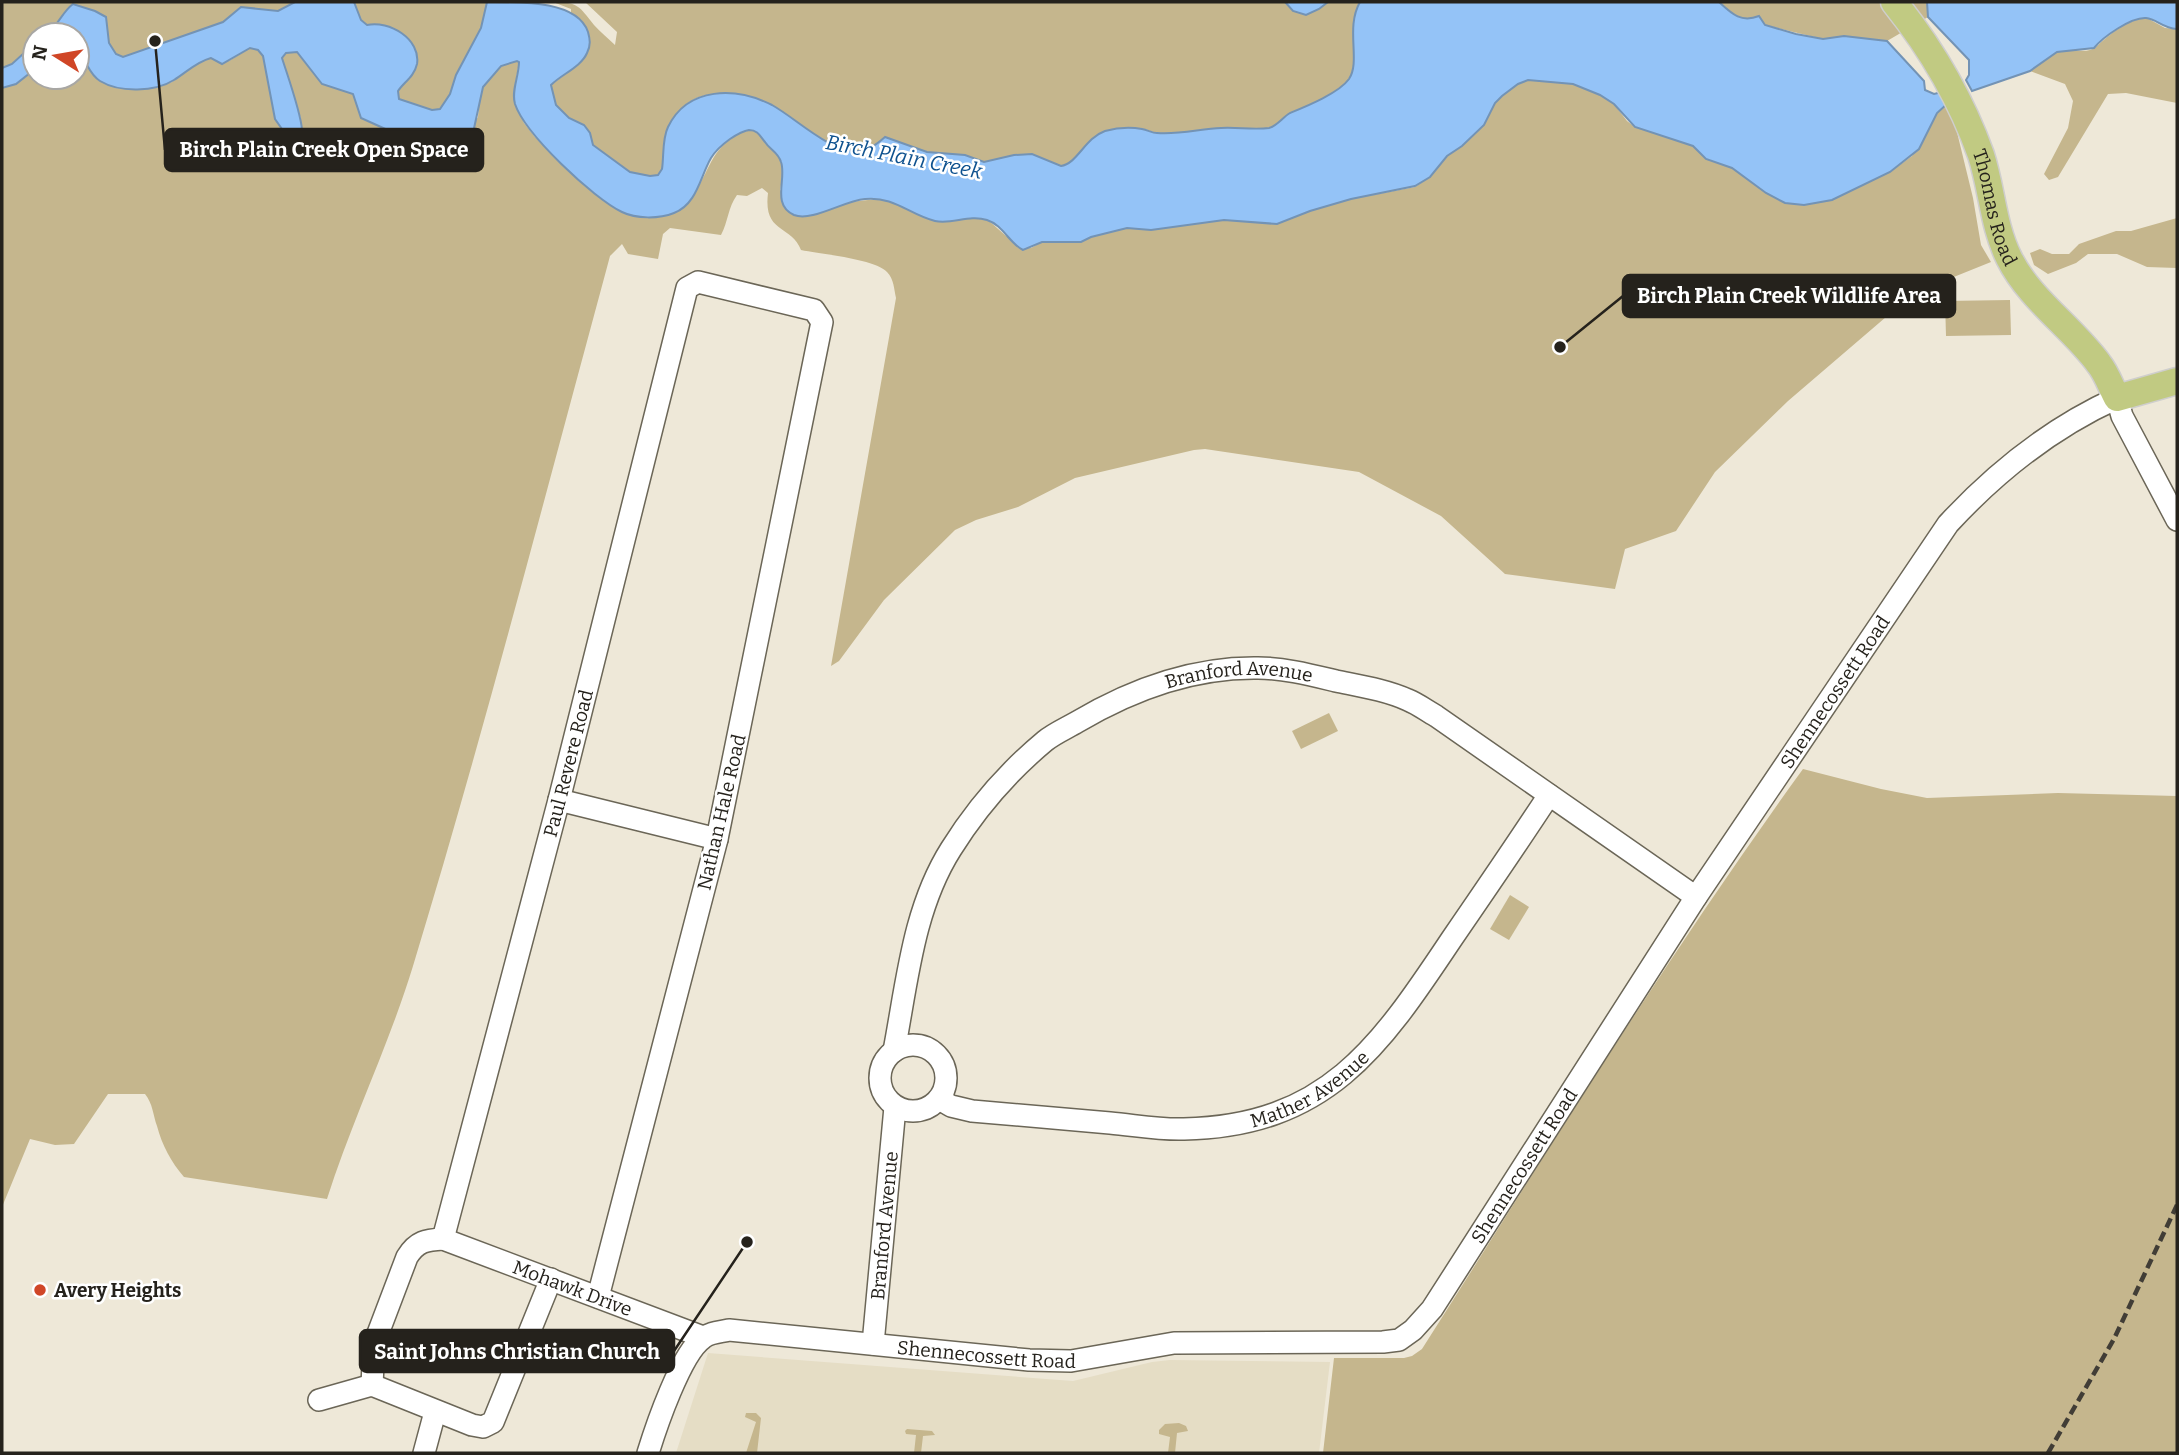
<svg xmlns="http://www.w3.org/2000/svg" width="2179" height="1455" font-family="Bitter,serif">
	<rect width="100%" height="100%" fill="#eee8d8"/>
	<polygon fill="#e5ddc5" points="708,1353 1073,1381 1152,1362 1170,1360 1330,1362 1319,1453 676,1453"/>
	<g fill="#c5b68d">
		<path d="M 2,2 L 487,2 L 481,28 L 456,75 L 450,94 L 440,109 L 432,110 L 399,100 L 397,91 C 415,66 428,65 404,35 L 290,33 L 140,72 L 77,35 L 35,35 L 35,62 L 2,79 Z"/>
		<path d="M 553,2 C 578,2 579,6 594,25 C 600,32 608,38 615,45 L 617,32 L 585,2 L 1285,2 L 1293,11 L 1319,9 L 1328,2 L 1360,2 C 1345,29 1361,62 1348,80 C 1337,95 1306,105 1289,114 C 1282,117 1278,125 1272,127 C 1266,129 1257,128 1250,128 C 1220,128 1189,134 1159,133 C 1153,133 1150,130 1144,129 C 1133,127 1117,127 1106,131 C 1087,137 1076,164 1061,166 L 1032,154 L 1014,155 L 984,162 L 965,155 L 927,152 L 885,137 C 877,144 867,152 856,151 C 827,150 797,119 771,105 C 756,97 736,94 719,94 C 700,93 684,102 674,118 C 662,136 668,159 659,175 L 650,176 L 630,172 L 593,145 L 590,133 L 584,125 L 569,118 L 556,105 L 551,85 L 571,70 L 571,9 Z"/>
		<path d="M 1719,2 L 1927,2 L 1928,17 L 1887,41 L 1844,36 L 1823,39 L 1765,25 L 1759,16 C 1741,23 1732,14 1719,2 Z"/>
		<path d="M 2147,18 L 2165,28 L 2177,29 L 2177,103 L 2126,93 L 2108,94 L 2058,177 L 2049,180 L 2044,174 L 2068,128 L 2073,101 L 2065,84 L 2030,71 C 2039,64 2051,52 2063,50 C 2073,49 2088,54 2096,47 C 2109,35 2127,19 2147,18 Z"/>
		<path d="M 250,48 L 258,50 L 263,56 L 275,119 L 301,118 L 297,110 L 282,58 L 286,53 L 297,52 L 322,84 L 353,94 L 357,99 L 358,110 L 369,122 L 392,132 L 418,149 L 440,153 L 458,149 L 478,117 L 480,94 L 483,87 L 501,66 L 516,61 L 519,62 L 513,96 L 524,123 L 535,137 L 569,170 L 693,195 C 710,171 710,150 738,134 C 743,132 748,130 754,131 C 762,133 763,141 769,146 C 784,158 784,172 780,190 L 819,214 L 841,203 L 877,199 L 899,203 L 938,221 L 977,217 L 988,220 L 1006,236 L 1031,248 L 1042,242 L 1053,240 L 1080,242 L 1091,237 L 1127,228 L 1151,230 L 1224,220 L 1277,224 L 1310,211 L 1351,199 L 1415,187 L 1430,177 L 1447,156 L 1462,146 L 1484,125 L 1495,103 L 1502,96 L 1518,84 L 1528,80 L 1573,84 L 1600,95 L 1614,104 L 1627,121 L 1635,127 L 1693,146 L 1706,159 L 1732,168 L 1766,193 L 1785,203 L 1804,205 L 1832,200 L 1890,172 L 1912,156 L 1937,113 L 1948,103 L 1955,124 L 1973,198 L 1981,245 L 1991,262 L 1914,293 L 1788,401 L 1715,472 L 1676,531 L 1625,549 L 1615,589 L 1505,574 L 1441,516 L 1359,472 L 1205,449 L 1194,450 L 1075,478 L 1018,507 L 976,520 L 955,530 L 884,600 L 839,661 L 831,666 L 896,298 C 894,289 894,279 887,272 C 875,259 821,254 801,250 C 791,224 763,234 768,193 L 762,188 L 747,196 L 737,195 C 728,207 728,222 721,235 L 670,228 L 663,234 L 658,259 L 628,254 L 622,244 L 610,256 L 606,271 C 543,503 483,736 413,966 C 389,1045 352,1120 327,1199 L 184,1177 C 171,1162 162,1145 157,1126 C 153,1115 153,1104 145,1094 L 108,1094 L 74,1144 L 55,1145 L 30,1139 L 2,1207 L 2,88 L 26,77 L 35,69 L 35,77 L 77,77 L 77,52 L 84,57 L 88,68 L 156,88 L 172,82 L 202,60 L 211,58 L 229,61 Z"/>
		<polygon points="2177,218 2177,268 2147,267 2117,254 2088,254 2076,263 2048,274 2034,265 2030,253 2040,249 2052,254 2069,254 2079,244 2116,231 2131,231"/>
		<polygon points="2010,300 2011,335 1946,336 1945,301"/>
		<polygon points="1329,713 1338,731 1301,749 1292,731"/>
		<path d="M 1803,769 L 1881,789 L 1927,798 L 2058,793 L 2177,796 L 2177,1453 L 1323,1453 L 1334,1358 L 1404,1358 L 1412,1356 L 1422,1349 C 1546,1154 1667,956 1803,769 Z"/>
		<polygon points="1510,895 1529,907 1509,940 1490,929"/>
		<polygon points="746,1413 756,1413 761,1418 757,1453 746,1453 756,1422 745,1417"/>
		<polygon points="1179,1423 1186,1426 1188,1431 1177,1433 1175,1453 1168,1453 1170,1437 1159,1434 1159,1430 1165,1424"/>
		<polygon points="907,1429 932,1431 935,1435 923,1436 921,1453 914,1453 916,1435 906,1434 905,1431"/>
	</g>
	<g fill="#94c3f7" stroke="#7393b5" stroke-width="2">
		<path d="M 295,2 L 354,2 L 361,20 L 367,25 C 389,20 421,39 417,64 C 414,77 404,82 398,91 L 399,99 L 432,110 L 440,109 L 450,94 L 456,75 L 481,28 L 487,2 C 519,2 577,0 588,32 C 590,39 591,45 587,53 C 581,67 562,74 551,85 L 556,105 L 569,118 L 584,125 L 590,133 L 593,145 L 630,172 L 650,176 L 658,175 L 662,169 C 664,156 662,139 668,127 C 688,86 736,87 772,105 C 797,119 827,150 856,151 C 867,152 877,144 885,137 L 927,152 L 965,155 L 984,162 L 1014,155 L 1032,154 L 1061,166 C 1077,164 1085,138 1105,131 C 1116,128 1131,127 1142,129 C 1148,130 1152,133 1157,133 C 1178,135 1200,129 1221,128 C 1237,127 1253,130 1269,128 C 1277,126 1283,117 1290,113 C 1307,106 1339,93 1349,79 C 1361,61 1345,28 1360,2 L 1719,2 C 1732,14 1741,23 1759,16 L 1765,25 L 1796,34 L 1823,39 L 1844,36 L 1887,41 L 1924,81 L 1925,90 L 1934,94 L 1942,92 L 1948,103 L 1937,113 L 1919,149 L 1890,172 L 1832,200 L 1804,205 L 1785,203 L 1766,193 L 1732,168 L 1706,159 L 1693,146 L 1635,127 L 1614,104 L 1600,95 L 1573,84 L 1528,80 L 1518,84 L 1502,96 L 1495,103 L 1484,125 L 1462,146 L 1447,156 L 1430,177 L 1415,186 L 1351,199 L 1310,211 L 1277,224 L 1224,220 L 1151,230 L 1127,228 L 1091,237 L 1081,242 L 1042,242 L 1023,250 C 1009,243 1003,225 987,220 C 969,214 952,225 935,221 C 910,215 894,196 865,199 C 843,201 812,222 794,215 C 771,205 787,178 781,162 C 778,152 770,150 765,142 C 760,136 758,130 749,130 C 742,131 736,135 730,139 C 723,144 716,150 711,158 C 700,177 697,204 674,213 C 659,219 636,219 622,212 C 593,198 525,134 515,104 C 511,91 519,76 519,62 L 517,61 L 501,66 L 483,87 L 473,133 L 464,146 L 458,149 L 440,153 L 418,149 L 392,132 L 361,118 L 353,94 L 322,84 L 297,52 L 286,53 L 282,58 C 288,77 301,113 302,130 L 298,135 L 282,129 L 275,119 L 263,56 L 258,50 L 250,48 L 222,64 L 211,58 C 196,62 187,72 174,80 C 155,92 120,93 100,81 C 88,74 87,59 77,52 L 77,35 L 46,35 C 58,26 62,12 73,4 L 95,11 L 106,17 L 109,43 L 116,54 L 123,57 L 223,22 L 241,7 L 278,11 Z"/>
		<polygon points="1285,2 1328,2 1319,9 1306,15 1293,11"/>
		<path d="M 1927,2 L 2177,2 L 2177,29 C 2162,28 2157,19 2146,18 C 2131,17 2103,37 2094,48 L 2057,52 L 2030,71 L 1972,91 L 1966,80 L 1969,75 L 1969,60 L 1928,17 Z"/>
		<polygon points="35,43 35,69 16,84 2,88 2,68 12,64"/>
	</g>
	<g fill="none" stroke-linecap="round" stroke-linejoin="round">
		<g stroke="#6b6657" stroke-width="24">
			<g id="minor">
				<polyline points="559,800 717,839"/>
				<circle cx="913" cy="1078" r="33"/>
				<path id="s1" d="M 894,1051 C 907,983 913,909 951,849 C 976,809 1009,771 1045,741 C 1055,733 1067,728 1077,722 C 1131,690 1194,667 1258,668 C 1284,668 1311,675 1336,681 C 1360,686 1386,690 1408,700 C 1418,704 1427,711 1436,716 L 1696,897"/>
				<path id="s2" d="M 939,1099 L 951,1106 L 972,1111 C 1018,1115 1064,1119 1110,1123 C 1134,1125 1159,1130 1184,1129 C 1326,1126 1379,1048 1451,940 C 1484,892 1517,844 1549,795"/>
				<path id="s3" d="M 443,1239 L 559,800 L 687,288 L 698,282 L 814,310 L 822,322 L 717,839 L 598,1297"/>
				<path id="s4" d="M 873,1344 L 895,1107"/>
				<path id="s5" d="M 372,1385 L 374,1344 L 407,1257 C 417,1241 426,1240 443,1239 L 703,1337"/>
				<polyline points="319,1400 372,1385 472,1425 483,1427 493,1422 551,1279"/>
				<polyline points="424,1453 435,1412"/>
				<path id="s6" d="M 648,1453 C 656,1427 681,1353 703,1338 C 710,1332 721,1332 729,1330 L 1029,1360 L 1071,1361 L 1174,1343 L 1383,1342 L 1399,1340 L 1413,1330 L 1432,1309 L 1696,897 L 1948,524 C 1996,472 2053,427 2117,398 L 2122,416 L 2177,520"/>
			</g>
		</g>
		<g stroke="#cfcecd" stroke-width="29">
			<g id="major">
				<path id="s7" d="M 1894,2 C 1931,48 1961,99 1981,155 C 1992,189 1993,226 2009,258 C 2030,300 2072,327 2099,364 C 2107,374 2111,387 2117,398 L 2177,381"/>
			</g>
		</g>
		<use href="#minor" stroke="#fff" stroke-width="21"/>
		<use href="#major" stroke="#c1ca82" stroke-width="26"/>
		<polyline stroke="#413d36" stroke-width="4.5" stroke-dasharray="10 5" stroke-linecap="butt" points="2048,1453 2114,1339 2177,1205"/>
	</g>
	<circle fill="#d04626" stroke="#fff" stroke-width="2.5" cx="40" cy="1290" r="7"/>
	<g text-anchor="middle" stroke-width="5" stroke-linejoin="round" paint-order="stroke">
		<g font-size="19" fill="#25221c" stroke="#fff">
			<text dy="7" stroke="none"><textPath href="#s7" startOffset="231">Thomas Road</textPath></text>
			<text dy="7" stroke="none"><textPath href="#s1" startOffset="564">Branford Avenue</textPath></text>
			<text dy="7" stroke="none"><textPath href="#s6" startOffset="1612">Shennecossett Road</textPath></text>
			<text dy="7" stroke="none"><textPath href="#s3" startOffset="492">Paul Revere Road</textPath></text>
			<text transform="translate(721 812) rotate(-77)" y="7">Nathan Hale Road</text>
			<text dy="7" stroke="none"><textPath href="#s2" startOffset="383">Mather Avenue</textPath></text>
			<text dy="7" stroke="none"><textPath href="#s6" startOffset="1045">Shennecossett Road</textPath></text>
			<text dy="7" stroke="none"><textPath href="#s4" startOffset="119">Branford Avenue</textPath></text>
			<text dy="7" stroke="none"><textPath href="#s5" startOffset="315">Mohawk Drive</textPath></text>
			<text dy="7" stroke="none"><textPath href="#s6" startOffset="415">Shennecossett Road</textPath></text>
		</g>
		<g font-size="19" font-weight="bold" fill="#25221c" stroke="#fff" text-anchor="start">
			<text x="54" y="1297">Avery Heights</text>
		</g>
		<g font-size="21" font-style="italic" fill="#0f528f" stroke="#fff">
			<text transform="translate(904 157) rotate(11)" y="7">Birch Plain Creek</text>
		</g>
	</g>
	<path fill="none" stroke="#25221c" stroke-width="2.5" d="M155 41L165 150M1560 347L1623 296M747 1242L674 1351"/>
	<g fill="#25221c" stroke="#fff" stroke-width="2.5">
		<circle cx="155" cy="41" r="7"/>
		<circle cx="1560" cy="347" r="7"/>
		<circle cx="747" cy="1242" r="7"/>
	</g>
	<g fill="#25221c" stroke="#25221c" stroke-width="2.5">
		<rect x="165" y="129" width="318" height="42" rx="7"/>
		<rect x="1623" y="275" width="332" height="42" rx="7"/>
		<rect x="360" y="1330" width="314" height="42" rx="7"/>
	</g>
	<g font-size="21" text-anchor="middle" font-weight="bold" fill="#fff">
		<text x="324" y="157">Birch Plain Creek Open Space</text>
		<text x="1789" y="303">Birch Plain Creek Wildlife Area</text>
		<text x="517" y="1359">Saint Johns Christian Church</text>
	</g>
	<rect width="2179" height="1455" fill="none" stroke="#25221c" stroke-width="7"/>
	<g transform="translate(56 56) rotate(281)"><circle r="33" fill="#ffffff" stroke="#a8a7a4" stroke-width="2"/>
	<path d="M0-5L12 26L0 18L-12 26Z" fill="#d04626"/>
	<text y="-10" font-size="19" font-weight="bold" text-anchor="middle" fill="#25221c">N</text>
	</g>
</svg>
